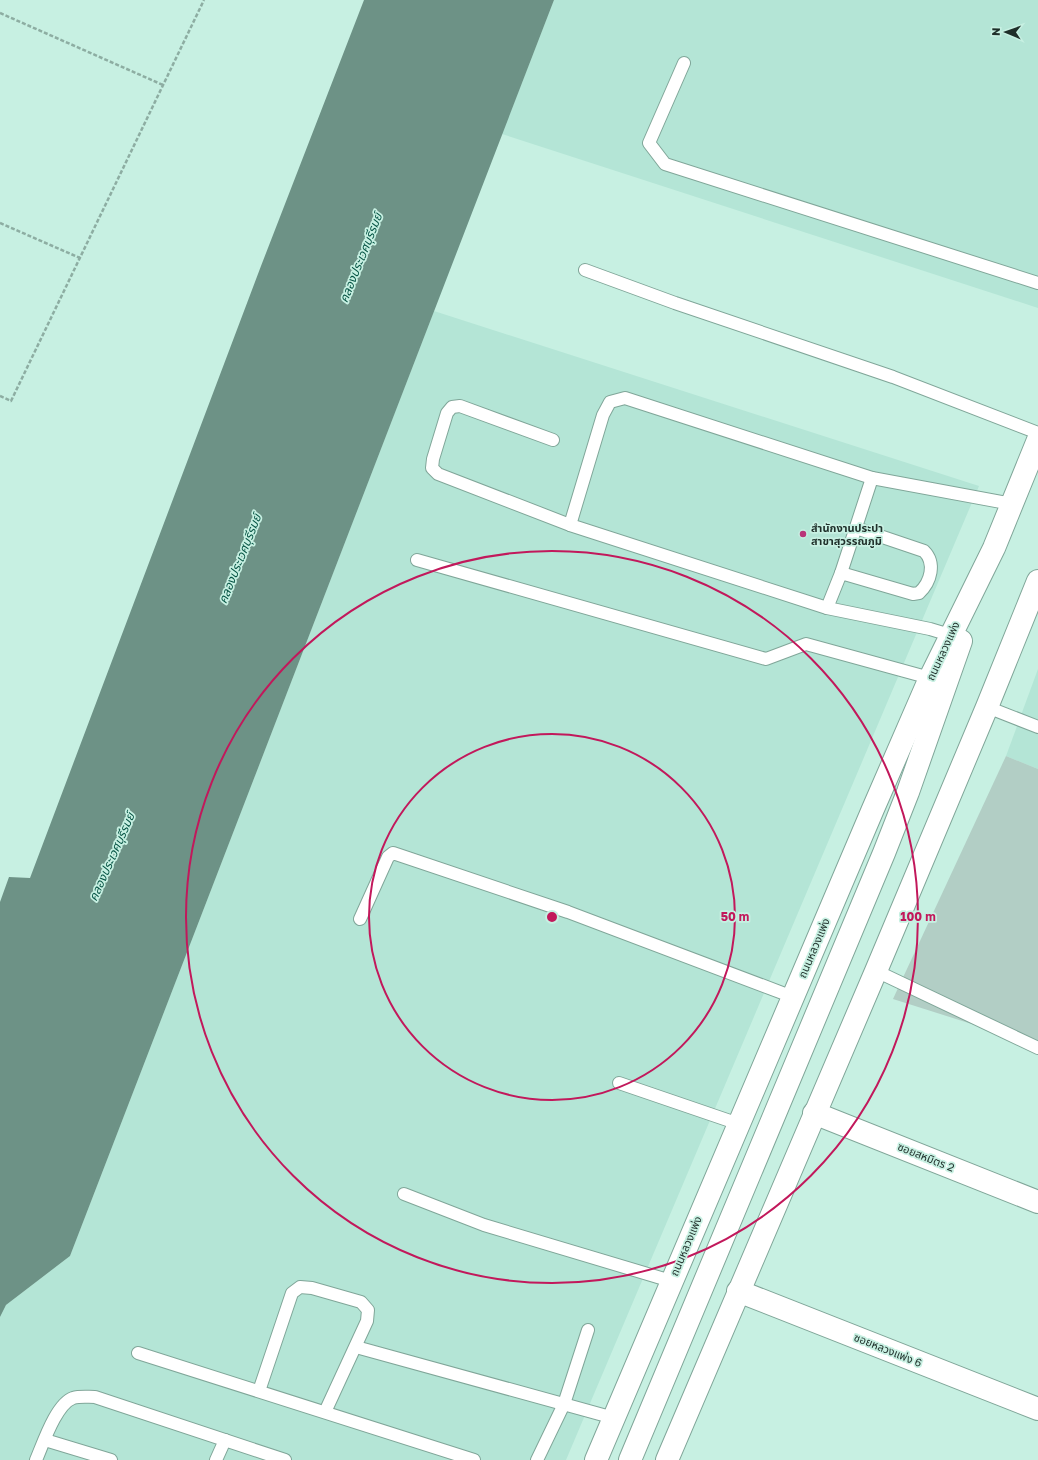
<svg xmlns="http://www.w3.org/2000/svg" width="1038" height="1460" font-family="'Golos Text','Noto Sans Thai',sans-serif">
	<rect width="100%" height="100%" fill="#c7f0e2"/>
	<g fill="#b4e5d6">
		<polygon points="554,0 1038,0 1038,308 502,134"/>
		<polygon points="434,311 979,486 566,1460 0,1460 0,1317 6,1305 70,1256"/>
		<polygon points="1038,669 1038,769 1006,756"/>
	</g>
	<polygon fill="#b2cec5" points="1006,756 1038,769 1038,1045 893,999"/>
	<polygon fill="#6d9286" points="364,0 554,0 70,1256 6,1305 0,1317 0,902 9,877 30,878 261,266"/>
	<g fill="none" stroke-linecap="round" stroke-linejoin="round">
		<g stroke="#80a699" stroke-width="14">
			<g id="lane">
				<polyline points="684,63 649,143 665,164 1038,283"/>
				<polyline points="585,270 675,303 893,377 1038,433"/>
				<polyline points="553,440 460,406 452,407 447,413 433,459 432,468 438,474 570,525 827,608 930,629 950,635"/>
				<polyline points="570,525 603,415 610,402 625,398 872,478 1012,504"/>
				<polyline points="417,560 766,659 806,644 930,678"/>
				<polyline points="841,573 872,478"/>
				<path d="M 827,608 L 841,573 L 913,594 L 919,593 C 931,582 936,563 924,551 L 856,528"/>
				<polyline points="987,707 1038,727"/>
				<polyline points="360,919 388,857 393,853 568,912 793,997"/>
				<polyline points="876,971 1038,1048"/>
				<polyline points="619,1083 739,1124"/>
				<polyline points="404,1194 484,1225 671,1281"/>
				<polyline points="356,1347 614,1418"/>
				<polyline points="138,1353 474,1460"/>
				<polyline points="259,1391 292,1293 300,1287 312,1288 361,1302 368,1310 367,1321 325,1412"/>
				<polyline points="45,1440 111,1460"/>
				<path d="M 36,1460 C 43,1444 56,1404 73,1398 C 80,1396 87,1397 95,1397 L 285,1460"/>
				<polyline points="216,1460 225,1440"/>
				<polyline points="537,1460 564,1404 588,1330"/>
			</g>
		</g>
		<g stroke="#80a699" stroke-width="24">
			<g id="street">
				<polyline points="814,1113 1038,1202"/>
				<polyline points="738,1291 1038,1409"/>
			</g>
		</g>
		<g stroke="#80a699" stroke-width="24">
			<g id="primary">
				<polyline points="596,1460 873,809 930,678 994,548 1038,440"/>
				<polyline points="630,1460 884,853 908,792 961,641"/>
				<polyline points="667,1460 876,971 987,707 1038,581"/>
			</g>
		</g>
		<g stroke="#8dada2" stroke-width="2.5" stroke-dasharray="4 2" stroke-linecap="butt">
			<polyline points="0,13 163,85"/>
			<polyline points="0,223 80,258"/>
			<polyline points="0,396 11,401 204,0"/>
		</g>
		<use href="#lane" stroke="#fff" stroke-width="12"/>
		<use href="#street" stroke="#fff" stroke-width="22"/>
		<use href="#primary" stroke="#fff" stroke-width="22"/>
	</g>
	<g fill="none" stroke="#c2185b" stroke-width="2">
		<circle cx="552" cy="917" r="183"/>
		<circle cx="552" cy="917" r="366"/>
	</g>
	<circle fill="#b93478" stroke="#c7f0e2" stroke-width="1.5" cx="803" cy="534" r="4"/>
	<g text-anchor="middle" stroke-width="3.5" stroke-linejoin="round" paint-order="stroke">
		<g font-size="11" font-weight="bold" fill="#1f2f2a" stroke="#c7f0e2" text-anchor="start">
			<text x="811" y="532">สำนักงานประปา<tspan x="811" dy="13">สาขาสุวรรณภูมิ</tspan></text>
		</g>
		<g font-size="11" fill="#1f2f2a" stroke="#c7f0e2">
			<text transform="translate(943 651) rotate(-65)" y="4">ถนนหลวงแพ่ง</text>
			<text transform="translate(814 948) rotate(-67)" y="4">ถนนหลวงแพ่ง</text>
			<text transform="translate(926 1157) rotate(22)" y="4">ซอยสหมิตร 2</text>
			<text transform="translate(686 1246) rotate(-67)" y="4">ถนนหลวงแพ่ง</text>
			<text transform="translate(888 1350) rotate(22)" y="4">ซอยหลวงแพ่ง 6</text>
		</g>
		<g font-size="12" font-style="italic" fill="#065444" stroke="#c7f0e2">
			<text transform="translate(361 258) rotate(-68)" y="4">คลองประเวศบุรีรมย์</text>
			<text transform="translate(240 559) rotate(-68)" y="4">คลองประเวศบุรีรมย์</text>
			<text transform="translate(112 857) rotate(-66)" y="4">คลองประเวศบุรีรมย์</text>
		</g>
	</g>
	<circle cx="552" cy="917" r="6" fill="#c2185b" stroke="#c7f0e2" stroke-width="2"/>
	<g font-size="12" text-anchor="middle" font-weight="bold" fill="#c2185b" stroke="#c7f0e2" stroke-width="3.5" stroke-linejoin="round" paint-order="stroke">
		<text x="735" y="921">50 m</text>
		<text x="918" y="921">100 m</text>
	</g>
	<g transform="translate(1006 32) rotate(272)" stroke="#c7f0e2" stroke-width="3" paint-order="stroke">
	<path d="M0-3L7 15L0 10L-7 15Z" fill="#1f2f2a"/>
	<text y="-6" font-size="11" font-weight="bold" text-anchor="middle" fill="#1f2f2a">N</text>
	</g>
</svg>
